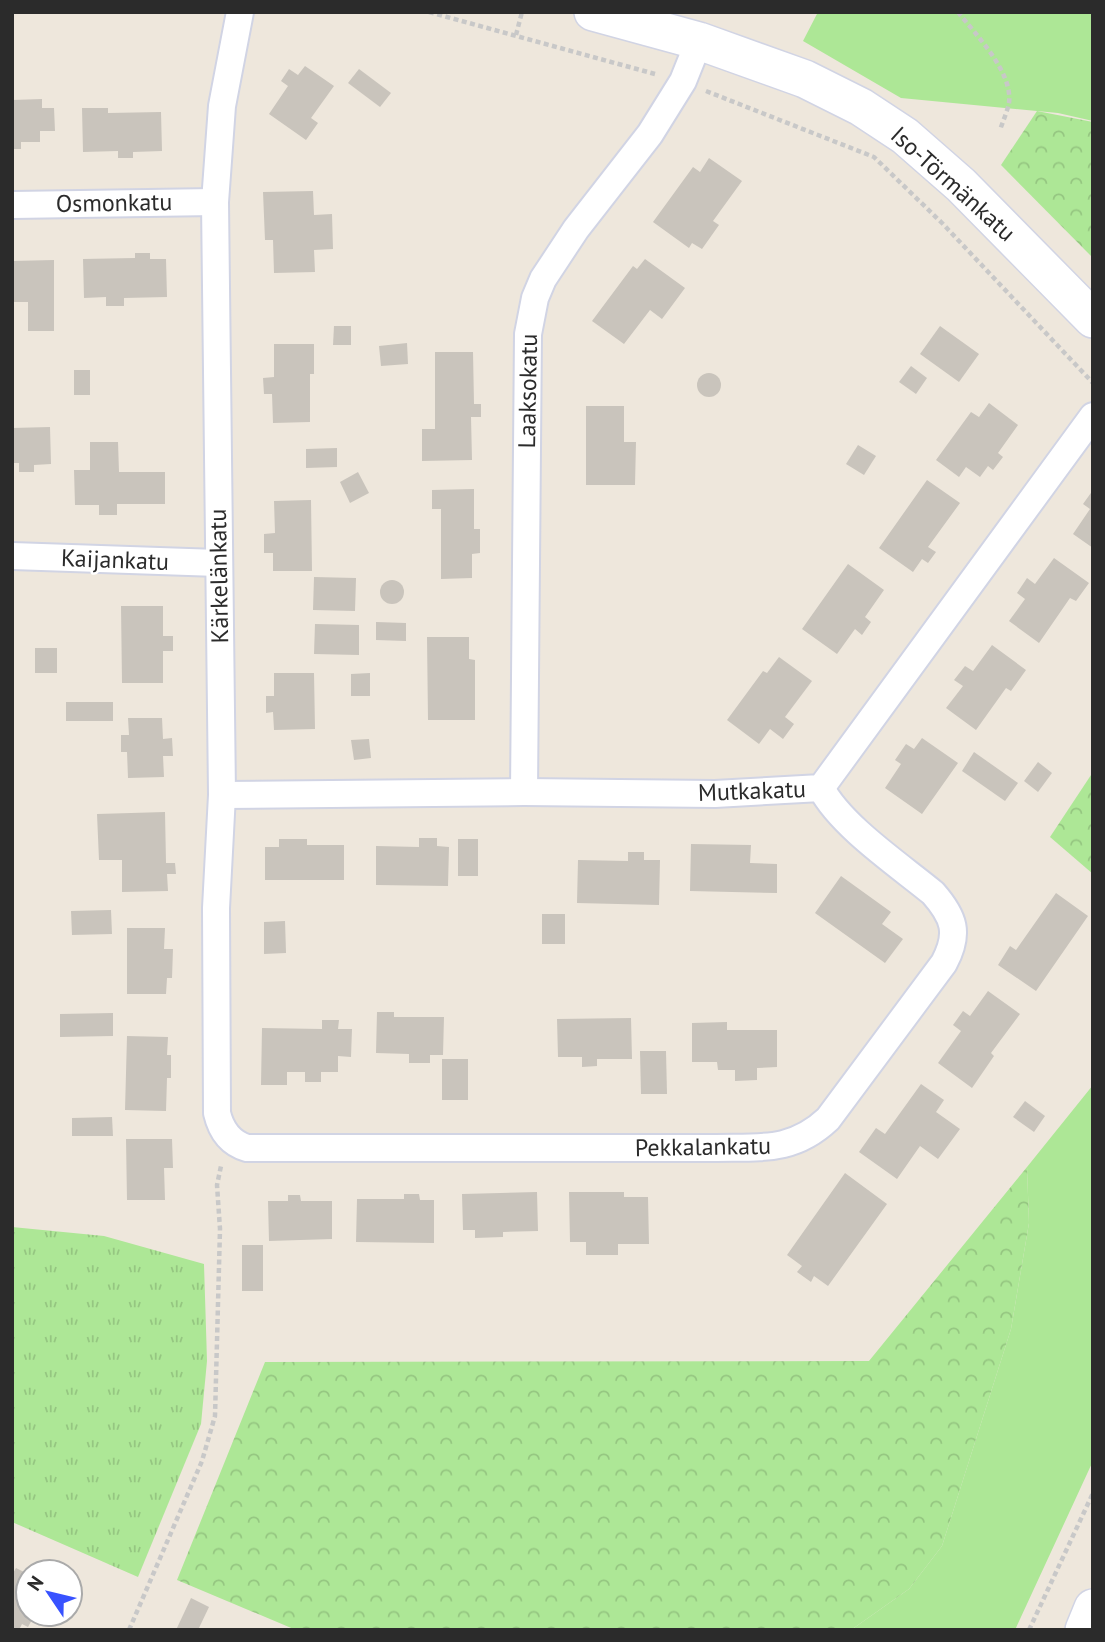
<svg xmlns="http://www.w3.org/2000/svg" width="1105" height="1642" font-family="'PT Sans',sans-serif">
	<defs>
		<pattern id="forest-crowns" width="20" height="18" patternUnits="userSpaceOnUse" patternTransform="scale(1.75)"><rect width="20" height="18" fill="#ade796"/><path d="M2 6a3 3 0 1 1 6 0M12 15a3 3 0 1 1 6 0" fill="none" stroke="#95c681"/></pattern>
		<pattern id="park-tufts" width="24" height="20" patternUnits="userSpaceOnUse" patternTransform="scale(1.75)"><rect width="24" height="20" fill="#ade796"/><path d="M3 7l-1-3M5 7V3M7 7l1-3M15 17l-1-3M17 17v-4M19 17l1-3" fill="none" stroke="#95c681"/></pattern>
	</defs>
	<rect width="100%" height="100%" fill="#eee7dc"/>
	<g fill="#ade796">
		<polygon points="818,12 1093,12 1093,121 1058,113 901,98 803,41"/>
		<polygon points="1093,1085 1093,1461 1015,1630 851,1630 909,1589 942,1546 1011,1329 1029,1223 1027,1167"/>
	</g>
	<g fill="url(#forest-crowns)">
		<polygon points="1037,111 1093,122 1093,258 1001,165"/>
		<polygon points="1093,772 1093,874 1050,837"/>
		<polygon points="1027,1167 1029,1223 1011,1329 942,1546 909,1589 851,1630 296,1630 177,1580 265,1362 869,1361"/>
	</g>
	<polygon fill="url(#park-tufts)" points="12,1227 104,1236 204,1264 207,1361 201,1424 138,1577 12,1522"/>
	<g fill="#c9c4bc">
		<polygon points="305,66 334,86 311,118 318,123 306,140 269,114 288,86 281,81 289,69 298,75"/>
		<polygon points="359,69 391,93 380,107 348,83"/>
		<polygon points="42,99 42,108 54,108 55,131 40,131 40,142 21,142 21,149 12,149 12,100"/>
		<polygon points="82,108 108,108 108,113 161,112 162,151 133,152 133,158 118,158 118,151 83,152"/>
		<polygon points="709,158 742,181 713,221 719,225 702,249 692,243 689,248 653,222 693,167 700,172"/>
		<polygon points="313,191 314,215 332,214 333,249 314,250 315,272 274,273 273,240 265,240 263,192"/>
		<polygon points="135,253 150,253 150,259 166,259 167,297 124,298 124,306 106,306 106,297 84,298 83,259 135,258"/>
		<polygon points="645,259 685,288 662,319 650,310 624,344 592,321 633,266 637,269"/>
		<polygon points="54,260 54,331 28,331 28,302 12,302 12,261"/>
		<polygon points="334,326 351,326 351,345 333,345"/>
		<polygon points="940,326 979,354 959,382 920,354"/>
		<polygon points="407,343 408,364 381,366 379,346"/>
		<polygon points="274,344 314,344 314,374 310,374 310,422 273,423 272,394 264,394 263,378 274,377"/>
		<polygon points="435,352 473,352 474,404 481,404 481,417 471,417 472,460 422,461 422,429 435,429"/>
		<polygon points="911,366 927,378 916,394 899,382"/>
		<rect x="74" y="370" width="16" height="25"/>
		<circle cx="709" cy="385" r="12"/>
		<polygon points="989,403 1018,425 998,453 1003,457 993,470 988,466 980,477 966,467 959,477 936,460 971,412 979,417"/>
		<polygon points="586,406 624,406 624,442 636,442 635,485 586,485"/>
		<polygon points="50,427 51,464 34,465 34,472 19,472 19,463 12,463 12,428"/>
		<polygon points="90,442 118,442 119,472 165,472 165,504 117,504 117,515 99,515 99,505 75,505 74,470 90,470"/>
		<polygon points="858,445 876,456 864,475 846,464"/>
		<polygon points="337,448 337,467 306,468 306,449"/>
		<polygon points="358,472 369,493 350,503 340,482"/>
		<polygon points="927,480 960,503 928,547 936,552 928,563 922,559 913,572 879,548"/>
		<polygon points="474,489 474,529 480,529 480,553 472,554 472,578 441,579 441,509 432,509 432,490"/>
		<polygon points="1093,490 1093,548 1073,534 1090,509 1083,504"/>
		<polygon points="311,500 312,571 273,571 273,553 264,553 264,534 275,533 274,501"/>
		<polygon points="1054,558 1089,583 1076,601 1070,598 1039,643 1009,621 1025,599 1017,593 1027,578 1035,584"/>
		<polygon points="848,564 884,590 865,617 871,622 862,635 855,629 837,654 802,629"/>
		<polygon points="314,577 356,578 355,611 313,610"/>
		<circle cx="392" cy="592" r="12"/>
		<polygon points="121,606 163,606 163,636 173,636 173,651 163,651 163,683 122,683"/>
		<polygon points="376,622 406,623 406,641 376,640"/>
		<polygon points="315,624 359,625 359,655 314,654"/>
		<polygon points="427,637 469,637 469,659 475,660 475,720 428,720"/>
		<polygon points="992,645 1026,670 1011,691 1006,688 976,730 946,708 963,686 954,680 965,666 973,671"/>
		<rect x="35" y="648" width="22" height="25"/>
		<polygon points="779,657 812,681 785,717 794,724 783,739 770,729 759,744 727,720 763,671 767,673"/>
		<polygon points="274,673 314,673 315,729 274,730 273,712 266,713 266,696 274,696"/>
		<polygon points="370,673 370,696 351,696 351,674"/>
		<rect x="66" y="702" width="47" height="19"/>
		<polygon points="128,718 162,718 163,739 172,738 173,756 163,756 164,777 128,778 127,752 121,752 121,735 129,735"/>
		<polygon points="922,738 958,763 922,814 885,788 901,764 895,760 906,744 914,749"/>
		<polygon points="369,739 371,758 354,760 351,740"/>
		<polygon points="974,752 1018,783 1005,801 962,771"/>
		<polygon points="1038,762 1052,773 1038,792 1024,781"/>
		<polygon points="165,812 166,863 175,863 176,874 167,874 168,891 122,892 122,860 99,860 97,814"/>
		<polygon points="419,838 437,838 437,846 449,847 448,886 376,885 376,846 419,847"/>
		<polygon points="279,839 307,839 307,845 344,845 344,880 265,880 265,847 279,847"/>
		<rect x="458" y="839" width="20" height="37"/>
		<polygon points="691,844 751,845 750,863 777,864 777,893 690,891"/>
		<polygon points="628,852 644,852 644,860 660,860 659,905 577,903 578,860 628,861"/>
		<polygon points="841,876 891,912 882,924 903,939 885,963 815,913"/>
		<polygon points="1056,893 1088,916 1036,991 998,965 1010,946 1016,950"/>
		<polygon points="111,910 112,934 72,935 71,911"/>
		<rect x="542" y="914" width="23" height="30"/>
		<polygon points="285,921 286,953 264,954 264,922"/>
		<polygon points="127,928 165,928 164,949 173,949 172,978 167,978 166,994 127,994"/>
		<polygon points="988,991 1020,1014 991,1053 994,1056 972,1088 938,1063 961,1031 953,1025 963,1011 970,1016"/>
		<polygon points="377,1012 394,1012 394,1017 444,1017 443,1055 430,1055 430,1063 409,1063 409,1054 376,1053"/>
		<polygon points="113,1013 113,1036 60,1037 60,1014"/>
		<polygon points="631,1018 632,1059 597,1059 597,1066 582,1067 582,1057 558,1057 557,1019"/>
		<polygon points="322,1020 339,1020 338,1029 352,1029 351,1057 338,1056 338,1072 321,1072 321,1082 305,1082 305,1072 287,1072 287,1085 261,1085 262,1028 322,1029"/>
		<polygon points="727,1022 727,1030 777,1030 777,1067 757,1068 757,1080 735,1081 735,1070 718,1070 717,1062 692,1062 692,1023"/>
		<polygon points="127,1036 168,1037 167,1055 171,1055 171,1078 167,1078 166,1111 125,1110"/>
		<polygon points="640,1051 666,1051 667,1094 641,1094"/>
		<rect x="442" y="1059" width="26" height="41"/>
		<polygon points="921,1084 944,1100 936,1112 960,1129 938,1159 920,1146 897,1179 859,1152 876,1128 885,1134"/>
		<polygon points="1025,1101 1045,1116 1034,1132 1013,1117"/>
		<polygon points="112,1117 113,1136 72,1136 72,1118"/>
		<polygon points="126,1139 172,1139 173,1168 164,1168 165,1200 127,1200"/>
		<polygon points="845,1173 887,1204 828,1286 814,1276 811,1282 797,1272 802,1266 787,1255"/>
		<polygon points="537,1192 538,1231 503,1232 503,1237 475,1238 475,1230 463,1230 462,1194"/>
		<polygon points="569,1192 624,1192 624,1197 648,1197 649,1244 618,1244 618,1255 586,1255 586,1242 570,1242"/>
		<polygon points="404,1194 419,1194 420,1200 434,1200 434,1243 356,1242 357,1199 404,1199"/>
		<polygon points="288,1195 300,1195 301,1201 332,1201 332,1239 269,1241 268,1201 288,1201"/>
		<rect x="242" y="1245" width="21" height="46"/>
		<polygon points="16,1568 28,1574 28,1614 41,1614 39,1620 33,1618 28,1627 22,1624 19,1630 12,1630 12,1575"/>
		<polygon points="191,1598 209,1607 198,1630 176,1630"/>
	</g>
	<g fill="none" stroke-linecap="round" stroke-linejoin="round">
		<g stroke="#d1d4e4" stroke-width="30">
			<g id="street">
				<path d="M 240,12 L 222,106 L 215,202 L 222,795 L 216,908 L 217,1113 C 221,1130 230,1143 247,1148 L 716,1148 C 761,1147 793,1152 828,1119 L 944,963 C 960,933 954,917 933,893 C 899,865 841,826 821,788"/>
				<polyline points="12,205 215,202"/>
				<polyline points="12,556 218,563"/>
				<polyline points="524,792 528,334 535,298 543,279 576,229 650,134 683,81 699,41"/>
				<polyline points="222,795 524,792 715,794 821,788 1093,416"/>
			</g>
		</g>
		<g stroke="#d1d4e4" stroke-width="40">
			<g id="secondary">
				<polyline points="593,12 699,41 805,79 861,107 905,136 961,185 1093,319"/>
				<polyline points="1084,1630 1093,1608"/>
			</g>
		</g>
		<g stroke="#c8c8c8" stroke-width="4.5" stroke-dasharray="5 3.5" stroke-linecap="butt">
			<polyline points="429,12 655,74"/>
			<path d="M 958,12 C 976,35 1013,72 1009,103 C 1007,112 1003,121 1000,130"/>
			<polyline points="516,35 522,12"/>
			<polyline points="706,91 874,157 942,223 1093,383"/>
			<polyline points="129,1630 202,1461 215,1416 220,1229 217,1185 221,1166"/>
			<polyline points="1029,1630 1093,1493"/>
		</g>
		<use href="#street" stroke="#fff" stroke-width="26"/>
		<use href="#secondary" stroke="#fff" stroke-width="37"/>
	</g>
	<g text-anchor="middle" stroke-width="5" stroke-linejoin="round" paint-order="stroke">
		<g font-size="24" fill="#2b2b2b" stroke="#fff">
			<text transform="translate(953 184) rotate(42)" y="8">Iso-Törmänkatu</text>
			<text transform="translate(114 203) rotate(-1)" y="8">Osmonkatu</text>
			<text transform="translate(528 391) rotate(-89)" y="8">Laaksokatu</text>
			<text transform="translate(115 560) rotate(2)" y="8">Kaijankatu</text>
			<text transform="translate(219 576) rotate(-91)" y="8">Kärkelänkatu</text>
			<text transform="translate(752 791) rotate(-2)" y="8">Mutkakatu</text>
			<text transform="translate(703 1147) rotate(-1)" y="8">Pekkalankatu</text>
		</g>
	</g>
	<rect width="1105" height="1642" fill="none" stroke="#2b2b2b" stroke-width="28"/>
	<g transform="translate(49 1593) rotate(305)"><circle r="33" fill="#ffffff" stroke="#aaaaaa" stroke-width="2"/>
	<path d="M0-5L12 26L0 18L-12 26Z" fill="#3852ff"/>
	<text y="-10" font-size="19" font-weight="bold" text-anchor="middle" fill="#2b2b2b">N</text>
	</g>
</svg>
